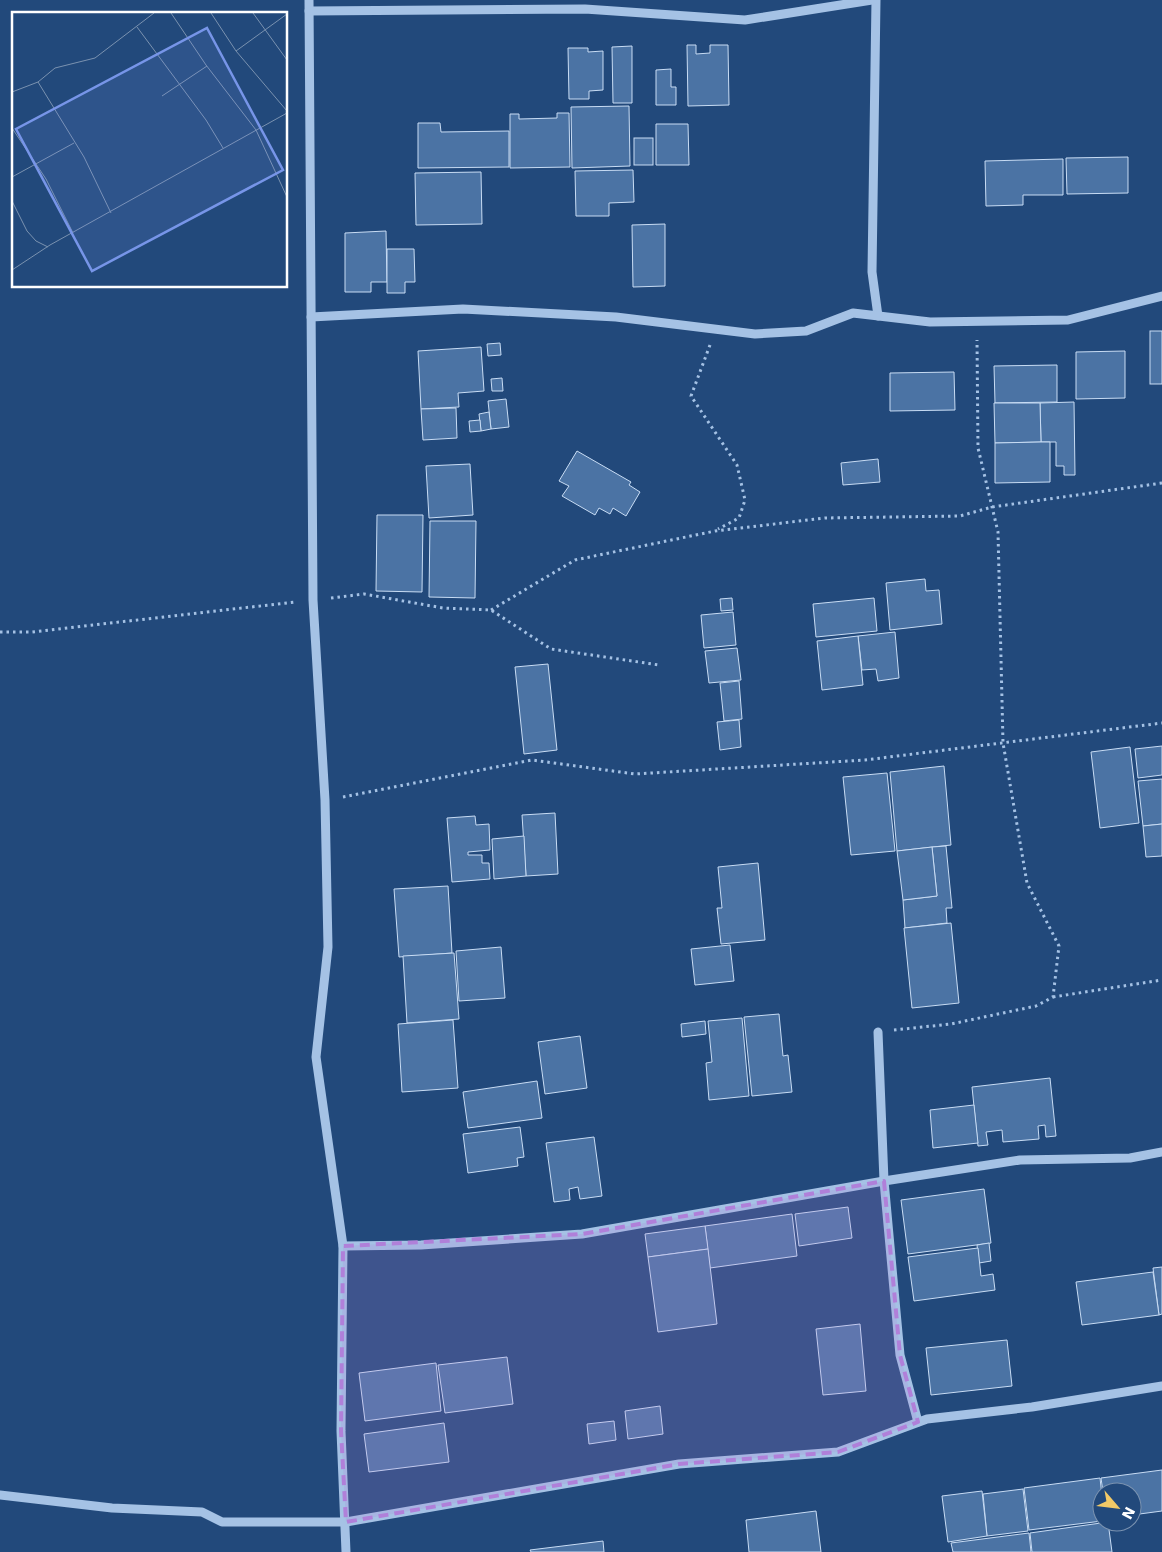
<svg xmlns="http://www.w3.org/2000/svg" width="1162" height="1552" font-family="'DejaVu Sans',sans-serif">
	<rect width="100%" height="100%" fill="#22497b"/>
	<g fill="#4b73a4" stroke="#c8dcf4">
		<polygon points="687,45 696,45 696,54 710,53 710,45 728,45 729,105 688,106"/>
		<polygon points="632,46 632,103 613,103 612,47"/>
		<polygon points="568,48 588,48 588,52 603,51 603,90 589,91 589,99 569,99"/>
		<polygon points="671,69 671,87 676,87 676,105 656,105 656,70"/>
		<polygon points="629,106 630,166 572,168 571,107"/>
		<polygon points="557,113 569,113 570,167 510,168 510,114 519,114 519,119 557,118"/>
		<polygon points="418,123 440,123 441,132 509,131 509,167 418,168"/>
		<polygon points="656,124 688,124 689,165 656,165"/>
		<rect x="634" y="138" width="19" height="27"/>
		<polygon points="1128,157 1128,193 1067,194 1066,158"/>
		<polygon points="1063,159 1063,195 1023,195 1023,205 986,206 985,161"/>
		<polygon points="633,170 634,202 609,203 609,216 576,216 575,171"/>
		<polygon points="481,172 482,224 416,225 415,173"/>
		<polygon points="665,224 665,286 633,287 632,225"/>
		<polygon points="386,231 387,282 371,282 371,292 345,292 345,233"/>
		<polygon points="387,249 414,249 415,282 405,282 405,293 387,293"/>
		<rect x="1150" y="331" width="12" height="53"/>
		<polygon points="500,343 501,355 488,356 487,344"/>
		<polygon points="481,347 484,391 458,393 459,407 421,409 418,351"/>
		<polygon points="1125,351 1125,398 1076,399 1076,352"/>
		<polygon points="1057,365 1057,402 995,403 994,366"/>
		<polygon points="954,372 955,410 890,411 890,373"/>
		<polygon points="502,378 503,391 492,391 491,379"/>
		<polygon points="506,399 509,427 491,429 488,401"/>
		<polygon points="1074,402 1075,475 1064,475 1064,466 1056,466 1056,442 1041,442 1040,403"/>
		<polygon points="994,403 1040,403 1041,442 995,443"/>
		<polygon points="456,408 457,438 423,440 421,409"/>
		<polygon points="489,412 491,429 481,431 479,414"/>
		<polygon points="480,420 481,431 470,432 469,421"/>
		<polygon points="1041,442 1050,442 1050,482 995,483 995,443"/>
		<polygon points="577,451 631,482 629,485 640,492 626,516 613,508 610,514 599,508 595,515 562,496 569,486 559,481"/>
		<polygon points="878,459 880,482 843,485 841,463"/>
		<polygon points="470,464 473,515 429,518 426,466"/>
		<polygon points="377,515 423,515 422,592 376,591"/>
		<polygon points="430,521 476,521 475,598 429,597"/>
		<polygon points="925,579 926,591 939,590 942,624 890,630 886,583"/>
		<polygon points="732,598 733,610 721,611 720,599"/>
		<polygon points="874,598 877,631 816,637 813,604"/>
		<polygon points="733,612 736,645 704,648 701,615"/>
		<polygon points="895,632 899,678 878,681 876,669 862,670 858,636"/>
		<polygon points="858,636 863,685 822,690 817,641"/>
		<polygon points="737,648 741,680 709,683 705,651"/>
		<polygon points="548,664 557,750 524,754 515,667"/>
		<polygon points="739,681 742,719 724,721 720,683"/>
		<polygon points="739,720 741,747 720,750 717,722"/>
		<polygon points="1162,746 1162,775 1138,778 1135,749"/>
		<polygon points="1130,747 1139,823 1100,828 1091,752"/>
		<polygon points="944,766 951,845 897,851 890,772"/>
		<polygon points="887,773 895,851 851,855 843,777"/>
		<polygon points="1162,779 1162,824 1143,826 1138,781"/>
		<polygon points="555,813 558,874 526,876 522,815"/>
		<polygon points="475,816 476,825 489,824 490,850 468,852 468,855 482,855 482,863 489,863 490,879 452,882 447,818"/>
		<polygon points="1162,824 1162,856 1146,857 1143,826"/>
		<polygon points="524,836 526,876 494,879 492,839"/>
		<polygon points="946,846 952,908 946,908 947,923 905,928 903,900 937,896 932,847"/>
		<polygon points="932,847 937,896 903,900 897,851"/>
		<polygon points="758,863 765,940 721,944 717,908 722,908 718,867"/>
		<polygon points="448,886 452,953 399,957 394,889"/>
		<polygon points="951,923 959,1003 912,1008 904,928"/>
		<polygon points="730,945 734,981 695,985 691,949"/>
		<polygon points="501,947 505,998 459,1001 456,951"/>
		<polygon points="454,953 459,1019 407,1023 403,956"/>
		<polygon points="779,1014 783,1056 788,1055 792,1092 752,1096 744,1017"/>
		<polygon points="742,1018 749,1096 709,1100 706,1063 712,1062 708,1021"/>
		<polygon points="453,1020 458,1088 402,1092 398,1024"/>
		<polygon points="705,1021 706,1034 682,1037 681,1024"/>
		<polygon points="580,1036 587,1088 545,1094 538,1042"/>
		<polygon points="1050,1078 1056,1136 1046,1137 1045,1125 1038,1126 1039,1139 1003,1142 1002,1130 986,1132 988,1145 978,1146 972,1087"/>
		<polygon points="537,1081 542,1118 468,1128 463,1092"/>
		<polygon points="974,1105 978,1143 933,1148 930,1110"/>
		<polygon points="520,1127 524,1157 517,1158 518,1166 468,1173 463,1134"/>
		<polygon points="594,1137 602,1196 580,1199 578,1187 569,1189 570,1200 554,1202 546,1143"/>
		<polygon points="984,1189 991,1243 908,1254 901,1200"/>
		<polygon points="848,1207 852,1238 799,1246 795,1214"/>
		<polygon points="792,1214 797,1256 710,1268 705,1226"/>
		<polygon points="705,1226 708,1249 648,1257 645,1234"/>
		<polygon points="989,1243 991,1261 979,1263 977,1245"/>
		<polygon points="978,1248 981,1276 993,1274 995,1290 914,1301 908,1257"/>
		<polygon points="708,1249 717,1324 658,1332 648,1257"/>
		<polygon points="1162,1267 1162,1314 1159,1315 1153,1268"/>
		<polygon points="1153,1272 1159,1315 1082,1325 1076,1282"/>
		<polygon points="860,1324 866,1391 823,1395 816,1329"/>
		<polygon points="1007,1340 1012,1386 931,1395 926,1348"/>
		<polygon points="507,1357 513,1404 445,1413 438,1365"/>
		<polygon points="436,1363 441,1411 365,1421 359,1373"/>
		<polygon points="660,1406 663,1434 628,1439 625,1411"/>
		<polygon points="614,1421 616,1440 589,1444 587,1424"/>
		<polygon points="444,1423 449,1462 369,1472 364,1434"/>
		<polygon points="1162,1470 1162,1511 1132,1515 1132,1492 1103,1492 1101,1478"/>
		<polygon points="1100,1478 1102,1496 1102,1521 1029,1530 1024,1488"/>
		<polygon points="1023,1489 1028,1531 987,1536 983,1494"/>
		<polygon points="982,1491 987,1536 948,1542 942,1496"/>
		<polygon points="816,1511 821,1552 749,1552 746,1520"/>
		<polygon points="1108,1522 1112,1552 1032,1552 1030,1533"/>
		<polygon points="1029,1533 1031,1552 953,1552 951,1543"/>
		<polygon points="603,1541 604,1552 531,1552 530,1550"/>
	</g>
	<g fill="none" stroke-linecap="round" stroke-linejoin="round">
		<g stroke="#a5c2e5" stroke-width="3" stroke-dasharray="2.5 4" stroke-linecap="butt">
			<polyline points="710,345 691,396 737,465 745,500 739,518 718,529"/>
			<polyline points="331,598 364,594 443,608 491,610 551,649 659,665"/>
			<polyline points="491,610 575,560 715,531 825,518 960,516 992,507 1162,483"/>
			<polyline points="0,632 32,632 295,602"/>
			<polyline points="343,797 532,760 635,774 865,760 1162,723"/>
			<polyline points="1053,997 1162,980"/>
			<polyline points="894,1030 951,1024 1036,1006 1053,997 1059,946 1027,883 1003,743 998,532 978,448 977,340"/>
		</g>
		<g stroke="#a5c2e5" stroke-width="9">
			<polyline points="309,0 313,600 325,800 328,947 316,1057 343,1246 341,1431 346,1552"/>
			<polyline points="876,0 872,272 878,316"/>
			<polyline points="309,11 585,9 745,20 872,0"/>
			<polyline points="311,317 463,309 616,317 755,334 806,331 853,313 930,322 1068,320 1162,296"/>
			<polyline points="878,1032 884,1181 900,1355 918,1422"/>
			<polyline points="343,1246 421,1245 582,1234 884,1181 1020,1160 1130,1158 1162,1152"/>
			<polyline points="0,1495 112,1508 202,1512 222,1522 346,1522 679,1464 838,1452 927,1419 1032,1407 1162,1386"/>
		</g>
	</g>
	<path fill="#b080d9" fill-opacity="0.2" stroke="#b080d9" stroke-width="4" stroke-dasharray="10 6" stroke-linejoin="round" d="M 884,1181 L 900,1355 L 918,1422 L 838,1452 L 679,1464 L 346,1522 L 341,1431 L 343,1246 L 582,1234 Z"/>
	<g transform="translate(12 12)">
		<rect width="275" height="275" fill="#22497b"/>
		<path fill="none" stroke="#7a92b0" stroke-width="1" d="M 159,1 L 194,53 L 244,118 L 275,185M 199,1 L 224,39 L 275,99M 241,1 L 275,48M 125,15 L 194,108 L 211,136M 224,39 L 275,2M 26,70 L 72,145 L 99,201M 0,80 L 26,70 L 43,56 L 83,46 L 142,1M 150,84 L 195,54M 0,116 L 34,167 L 61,221M 0,165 L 62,131M 0,189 L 15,219 L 24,229 L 36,235M 0,258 L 38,233 L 275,101"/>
		<path fill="#7795e8" fill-opacity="0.15" stroke="#7795e8" stroke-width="2.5" d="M 195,16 L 271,158 L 80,259 L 4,117 Z"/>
		<rect width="275" height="275" fill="none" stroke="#fff" stroke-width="2.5"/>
	</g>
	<g transform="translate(1117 1507) rotate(118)"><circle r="24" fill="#22497b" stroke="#7a92b0"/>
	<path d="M0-4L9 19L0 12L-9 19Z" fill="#f1c967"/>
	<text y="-8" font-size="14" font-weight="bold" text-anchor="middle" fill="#ffffff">N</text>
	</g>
</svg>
